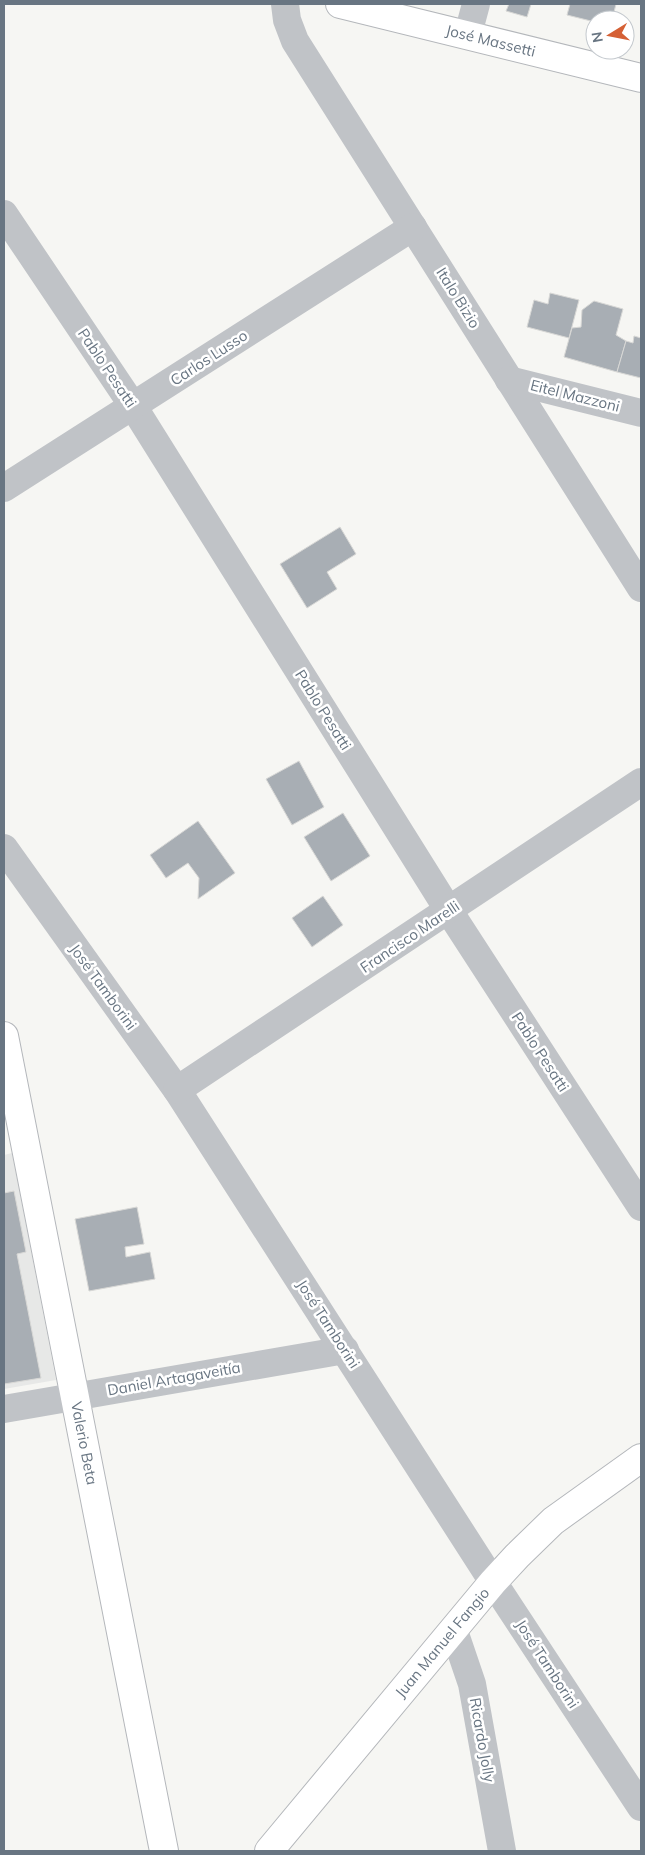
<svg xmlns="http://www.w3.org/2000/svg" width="645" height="1855" font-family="Mulish,sans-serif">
	<rect width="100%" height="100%" fill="#f6f6f3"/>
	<polygon fill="#e7e8e7" points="12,1153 56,1380 4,1389 4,1155"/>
	<g fill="#a8aeb4" stroke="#d8d8d6">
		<polygon points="509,4 531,4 527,17 506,11"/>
		<polygon points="570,4 616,4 612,20 595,20 595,22 567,15"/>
		<polygon points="550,293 579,300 569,338 527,327 534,300 548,304"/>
		<polygon points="594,301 623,309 616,335 626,341 617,372 564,357 572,328 581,327 582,310"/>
		<polygon points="634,336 641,338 641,378 617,372 626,341 633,343"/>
		<polygon points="340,527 356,554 327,572 337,589 307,608 280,564"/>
		<polygon points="299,761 324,807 292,825 266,779"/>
		<polygon points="343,813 370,856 331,881 304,837"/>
		<polygon points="198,821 235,873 198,899 199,878 188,863 166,878 150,855"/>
		<polygon points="323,896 343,925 312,947 292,918"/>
		<polygon points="14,1191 26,1252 17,1254 41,1378 4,1384 4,1193"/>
		<polygon points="137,1207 144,1244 125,1247 126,1257 150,1252 155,1279 89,1291 75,1219"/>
	</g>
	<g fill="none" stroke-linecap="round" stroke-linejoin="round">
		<g stroke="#b4b7bb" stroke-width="30">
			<g id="major">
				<path id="s1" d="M 340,4 L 641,78"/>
				<path id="s2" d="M 4,1036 L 164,1851"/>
				<path id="s3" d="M 269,1851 L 493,1582 L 517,1556 L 553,1521 L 641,1458"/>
			</g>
		</g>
		<g stroke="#c0c3c7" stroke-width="28">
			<polyline points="285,4 287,20 295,41 641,588"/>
			<polyline points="468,34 476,4"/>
			<polyline points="4,214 133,406 449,911 641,1207"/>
			<polyline points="509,380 641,413"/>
			<polyline points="4,488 413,227"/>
			<polyline points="4,848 177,1090 493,1582 641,1807"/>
			<polyline points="177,1090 641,782"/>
			<polyline points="4,1409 345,1350"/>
			<polyline points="454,1631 472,1684 502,1851"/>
		</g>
		<use href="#major" stroke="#fff" stroke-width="28"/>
	</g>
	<g text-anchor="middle" stroke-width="5" stroke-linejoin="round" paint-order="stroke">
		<g font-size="15" fill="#687582" stroke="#fff">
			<text dy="5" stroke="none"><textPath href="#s1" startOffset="155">José Massetti</textPath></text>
			<text transform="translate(458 298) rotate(58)" y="5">Italo Bizio</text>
			<text transform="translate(209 358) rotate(-33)" y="5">Carlos Lusso</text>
			<text transform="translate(107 368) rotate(56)" y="5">Pablo Pesatti</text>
			<text transform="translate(575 396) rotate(14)" y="5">Eitel Mazzoni</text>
			<text transform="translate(323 710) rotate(58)" y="5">Pablo Pesatti</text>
			<text transform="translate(410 937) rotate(-34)" y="5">Francisco Marelli</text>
			<text transform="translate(103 987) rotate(54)" y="5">José Tamborini</text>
			<text transform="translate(540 1052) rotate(57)" y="5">Pablo Pesatti</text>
			<text transform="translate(328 1324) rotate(57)" y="5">José Tamborini</text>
			<text transform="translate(174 1379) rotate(-10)" y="5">Daniel Artagaveitía</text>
			<text dy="5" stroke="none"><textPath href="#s2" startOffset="415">Valerio Beta</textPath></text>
			<text dy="5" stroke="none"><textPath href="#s3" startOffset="271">Juan Manuel Fangio</textPath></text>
			<text transform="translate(547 1664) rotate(57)" y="5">José Tamborini</text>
			<text transform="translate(482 1740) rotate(80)" y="5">Ricardo Jolly</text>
		</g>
	</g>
	<rect width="645" height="1855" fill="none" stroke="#687582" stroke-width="10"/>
	<g transform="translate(610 35) rotate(260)"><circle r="24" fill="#ffffff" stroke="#c3c8cd"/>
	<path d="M0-4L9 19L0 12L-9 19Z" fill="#d56035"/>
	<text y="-8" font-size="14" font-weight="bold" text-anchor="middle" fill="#687582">N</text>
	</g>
</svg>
